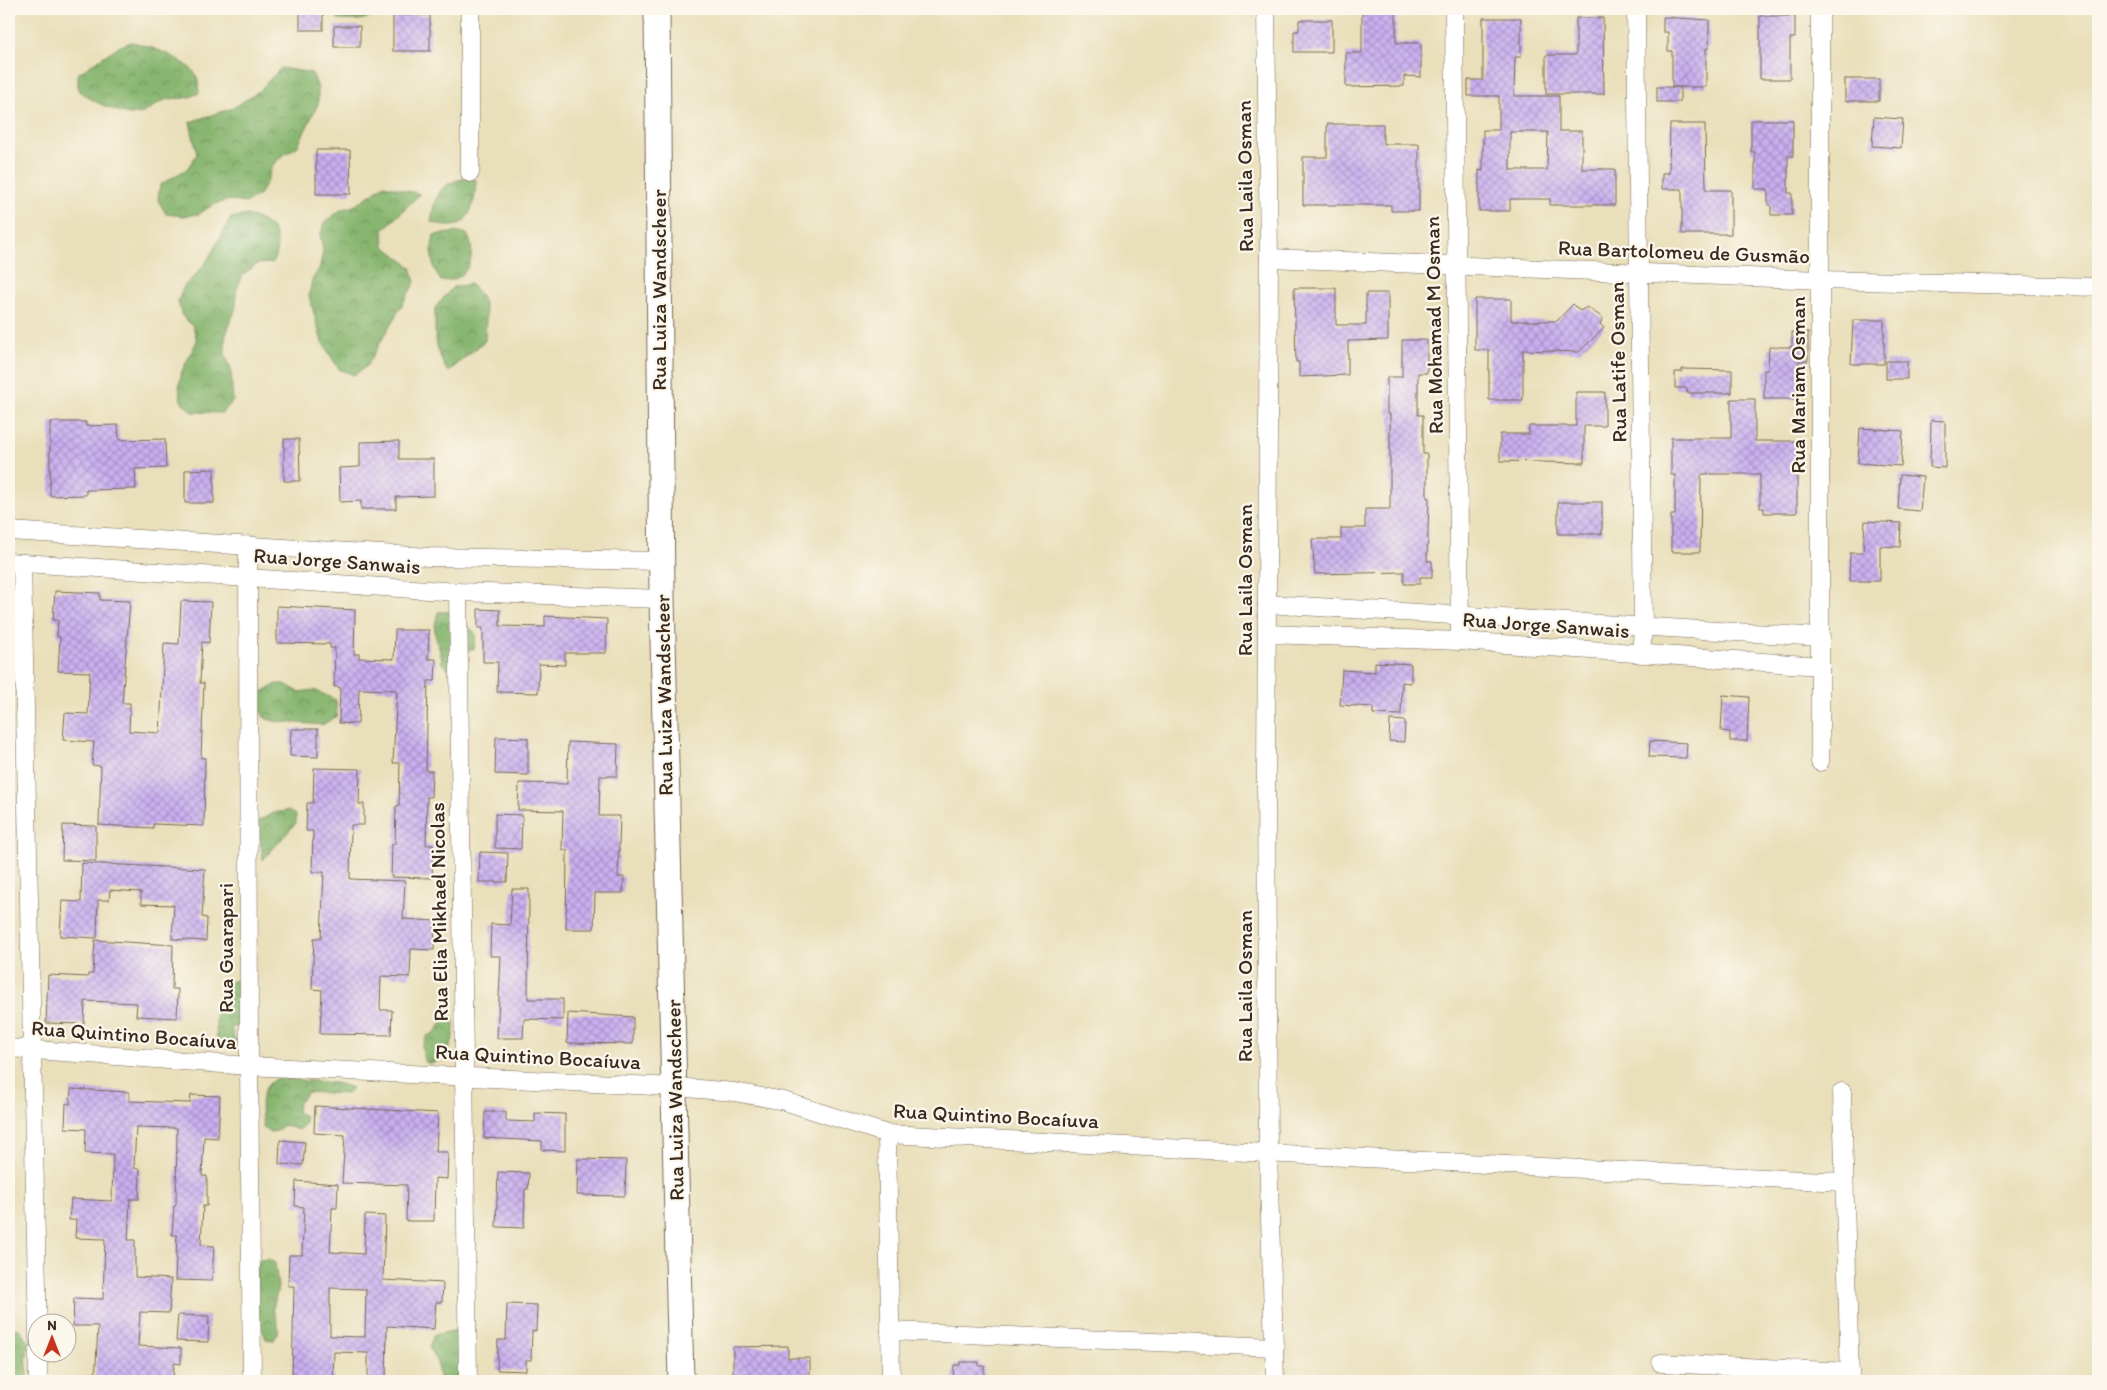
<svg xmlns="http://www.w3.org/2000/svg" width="2107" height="1390" font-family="Itim,sans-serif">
	<defs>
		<pattern id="forest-crowns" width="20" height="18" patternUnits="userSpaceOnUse" patternTransform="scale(1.25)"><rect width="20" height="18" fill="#88b66f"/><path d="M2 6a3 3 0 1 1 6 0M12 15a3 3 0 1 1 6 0" fill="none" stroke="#70945b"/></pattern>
		<pattern id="building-cross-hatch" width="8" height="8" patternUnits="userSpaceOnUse" patternTransform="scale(1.25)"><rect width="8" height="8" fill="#c9b0f1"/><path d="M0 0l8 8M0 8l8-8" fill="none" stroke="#a48fc3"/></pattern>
	</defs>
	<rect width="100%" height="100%" fill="#fbf7ec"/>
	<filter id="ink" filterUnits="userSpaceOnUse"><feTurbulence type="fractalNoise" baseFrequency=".02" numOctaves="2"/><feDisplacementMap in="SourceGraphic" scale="10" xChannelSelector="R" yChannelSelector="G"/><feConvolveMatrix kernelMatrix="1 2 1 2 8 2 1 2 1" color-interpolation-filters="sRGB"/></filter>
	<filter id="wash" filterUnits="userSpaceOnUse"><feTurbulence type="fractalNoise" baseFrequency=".0096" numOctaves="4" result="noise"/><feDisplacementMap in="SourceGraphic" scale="20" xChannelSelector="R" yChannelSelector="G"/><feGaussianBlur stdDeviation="1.12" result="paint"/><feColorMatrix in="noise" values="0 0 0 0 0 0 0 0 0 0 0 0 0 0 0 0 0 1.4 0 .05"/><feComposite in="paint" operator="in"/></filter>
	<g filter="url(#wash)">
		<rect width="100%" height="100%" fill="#e9dfba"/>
		<g fill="url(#forest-crowns)" stroke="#627046">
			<path d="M 335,9 L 377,9 C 368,23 354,20 339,20 L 333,14 Z"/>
			<path d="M 131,42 C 148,45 190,60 197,77 C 199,81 198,88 199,93 C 182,101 185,97 169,99 C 160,100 151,110 142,113 C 125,119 90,100 78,90 L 78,74 L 116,48 Z"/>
			<polygon points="281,68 312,73 318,88 318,104 297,147 283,155 272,166 267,182 259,195 245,203 229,200 214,204 199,214 183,216 166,214 158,200 160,185 187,169 197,154 190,122 233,108 259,91"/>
			<path d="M 469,178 L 476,180 C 476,197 471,229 447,226 C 442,225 436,223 431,222 C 435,195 439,182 469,178 Z"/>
			<polygon points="384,185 420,194 383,230 384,246 411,267 415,282 367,366 354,375 339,369 322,342 309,296 312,280 320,267 323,251 320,235 326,221 341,210 356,205"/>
			<path d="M 247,215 C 274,223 283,236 273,263 L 257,264 L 242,276 L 236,291 L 236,307 L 225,337 L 225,354 L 231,369 L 233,401 L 222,413 L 192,412 L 181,401 L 179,386 L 182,371 L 197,341 L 193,326 L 182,316 L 178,301 L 184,286 L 197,274 L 207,261 L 231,218 Z"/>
			<path d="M 459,232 L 467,234 C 475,248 473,269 457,278 C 453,280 446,281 441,281 C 431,266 430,254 434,235 Z"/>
			<path d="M 470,284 C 490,301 486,316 485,341 L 448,372 C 434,349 435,334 435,308 L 453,287 Z"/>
			<path d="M 438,612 L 454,612 L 476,634 L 474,649 L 465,651 L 448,669 L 442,663 C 442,653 438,647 436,638 C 433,630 436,621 438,612 Z"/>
			<polygon points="277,684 285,684 299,692 314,690 336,700 337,716 322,725 273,721 265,718 260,711 258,694"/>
			<polygon points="289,810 296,815 296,823 263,860 258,821 274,813"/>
			<path d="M 232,981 L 240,981 L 245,987 C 245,1004 249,1022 231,1028 L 236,1043 L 229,1047 L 220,1045 C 215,1037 217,1033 216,1023 C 216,1005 216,994 232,981 Z"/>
			<path d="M 446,1013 L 453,1017 C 458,1035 447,1069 425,1062 L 422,1047 L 427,1036 C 438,1033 441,1024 446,1013 Z"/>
			<path d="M 277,1078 L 336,1083 L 352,1088 L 347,1094 L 307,1092 L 298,1104 L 297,1112 L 305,1116 L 305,1124 L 299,1130 L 283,1125 L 277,1131 L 270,1132 L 263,1127 C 261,1107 257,1089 277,1078 Z"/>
			<polygon points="268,1259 275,1263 278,1287 273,1309 278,1325 278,1333 274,1340 266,1339 257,1316 256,1267 260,1260"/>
			<polygon points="11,1329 19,1329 29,1341 26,1358 29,1381 12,1381 9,1352"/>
			<polygon points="456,1330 463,1337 462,1381 444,1381 439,1378 437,1362 429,1347 434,1335"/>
		</g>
		<g id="blocks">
			<g fill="url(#building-cross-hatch)" fill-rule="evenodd">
				<rect x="300" y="9" width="23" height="21"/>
				<polygon points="1362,9 1396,9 1396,43 1421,43 1421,77 1404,76 1404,86 1346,87 1346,53 1362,53"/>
				<rect x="393" y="15" width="37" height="36"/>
				<polygon points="1760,16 1795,16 1795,38 1790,38 1790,79 1760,79"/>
				<polygon points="1663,17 1709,20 1709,48 1706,48 1706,87 1672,87 1672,51 1668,51 1668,32 1663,32"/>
				<path d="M 1483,18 L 1521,18 L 1521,57 L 1515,57 L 1514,96 L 1559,96 L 1559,131 L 1582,131 L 1582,169 L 1615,169 L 1615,205 L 1550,205 L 1550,199 L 1510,199 L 1510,211 L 1479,211 L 1479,170 L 1483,171 L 1483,130 L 1499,130 L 1499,96 L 1468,96 L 1468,80 L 1483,80 ZM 1510,132 L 1548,132 L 1547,170 L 1510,170 Z"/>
				<polygon points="1576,18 1603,18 1604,94 1546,94 1546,55 1576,55"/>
				<polygon points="1299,20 1332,20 1332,52 1294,52 1294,31 1299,31"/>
				<rect x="334" y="26" width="26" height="21"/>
				<rect x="1845" y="79" width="34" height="22"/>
				<rect x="1657" y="87" width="23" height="15"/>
				<polygon points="1874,117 1903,119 1901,148 1872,146"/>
				<polygon points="1751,120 1793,120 1793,156 1788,156 1788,193 1792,193 1792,215 1771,215 1771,205 1768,205 1768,189 1755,189 1755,152 1751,152"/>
				<polygon points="1327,124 1383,124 1383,144 1419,144 1419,211 1391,211 1391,205 1303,205 1303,157 1327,157"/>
				<polygon points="1670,124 1705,124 1706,190 1731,190 1731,234 1682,234 1682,189 1662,189 1662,173 1669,173"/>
				<polygon points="316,150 350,150 351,194 316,194"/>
				<polygon points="1294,288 1336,288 1336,325 1366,325 1366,293 1388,293 1388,340 1348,341 1348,375 1299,377 1299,362 1296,362"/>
				<polygon points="1475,299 1511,299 1511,321 1557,321 1573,304 1580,311 1587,307 1603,318 1600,324 1604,328 1579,352 1523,350 1523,400 1489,400 1489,350 1475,350"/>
				<polygon points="1853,320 1884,320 1884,364 1851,364"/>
				<polygon points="1792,332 1808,332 1808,361 1799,361 1798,399 1764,399 1764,370 1768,370 1769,347 1792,347"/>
				<polygon points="1402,340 1427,340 1427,373 1418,373 1418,415 1423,415 1423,454 1427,454 1427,498 1429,498 1427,561 1432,561 1432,577 1420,577 1420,584 1404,584 1404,572 1315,574 1312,539 1341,539 1341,528 1365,528 1365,509 1390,509 1390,414 1387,414 1387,377 1402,377"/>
				<rect x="1886" y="361" width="21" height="18"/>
				<polygon points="1682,369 1732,370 1732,393 1687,393 1687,388 1675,388 1675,372 1682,372"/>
				<polygon points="1576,392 1605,392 1605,426 1584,426 1584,463 1500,461 1500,434 1529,434 1529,426 1576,426"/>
				<polygon points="1731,399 1755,399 1755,441 1797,441 1797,513 1764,513 1764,508 1760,508 1760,474 1703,474 1701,476 1700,552 1671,552 1671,515 1675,515 1675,475 1671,475 1671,438 1731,438"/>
				<polygon points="1931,420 1945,421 1945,468 1930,467"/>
				<polygon points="50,422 86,422 86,426 118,425 119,440 165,439 166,468 135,469 136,489 86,490 86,495 50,496"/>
				<polygon points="1860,428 1903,431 1901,466 1858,463"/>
				<polygon points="284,439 299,439 300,481 284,481"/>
				<polygon points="399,441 399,459 434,459 434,496 396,497 396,509 361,509 361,501 340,502 339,468 360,467 360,442"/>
				<polygon points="214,469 214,503 185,503 185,470"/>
				<polygon points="1900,475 1923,477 1920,511 1898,509"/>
				<rect x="1558" y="502" width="44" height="32"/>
				<polygon points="1865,521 1901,523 1900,547 1880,546 1880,581 1849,581 1850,553 1863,553"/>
				<polygon points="55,591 100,593 100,600 130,601 122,703 130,703 129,731 160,733 164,643 179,644 181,601 211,602 209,643 202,642 200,683 204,683 201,758 205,758 204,826 153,824 153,828 99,825 101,766 92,765 94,742 63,740 65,713 88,714 90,672 58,671 60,637 57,637 58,620 53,620"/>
				<polygon points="277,606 355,610 354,654 359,654 359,658 394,659 395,630 429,630 428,659 436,659 435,681 428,681 426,771 432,771 431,797 427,797 426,845 433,845 432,878 391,877 392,844 395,844 396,806 399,806 400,763 393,763 397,690 359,689 358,724 339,723 340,687 334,687 335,648 330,648 330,644 277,643"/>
				<polygon points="478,609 500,610 500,626 545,627 545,616 607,619 606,653 565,653 565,665 539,664 538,693 497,692 498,662 483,662 483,628 478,628"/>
				<polygon points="1375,662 1411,664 1411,683 1402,682 1401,715 1373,714 1373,707 1340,705 1342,670 1375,672"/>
				<polygon points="1723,695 1749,697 1747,741 1730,741 1730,732 1721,731"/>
				<polygon points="1390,720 1405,721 1404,742 1389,741"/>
				<polygon points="291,729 318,729 318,757 290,756"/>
				<polygon points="496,737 528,738 528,775 495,774"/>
				<polygon points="1650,741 1687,743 1686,758 1649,757"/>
				<polygon points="568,742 618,744 617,776 600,776 599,816 620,816 618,877 624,877 623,893 595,893 594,929 566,929 567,850 562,849 563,811 518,810 519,783 567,784"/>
				<polygon points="314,768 360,769 359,804 364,804 364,825 351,825 350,879 405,881 403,919 435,921 434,950 411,949 410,977 381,976 380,1010 392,1010 391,1035 320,1034 322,990 312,989 314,938 321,938 324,872 312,872 313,831 306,831 307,803 313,803"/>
				<polygon points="495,814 522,815 521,849 495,848"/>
				<polygon points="63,825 96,826 96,861 62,860"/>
				<polygon points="480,852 508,853 507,882 479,882"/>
				<polygon points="82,863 205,869 202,917 207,918 206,941 172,939 174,905 141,904 141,892 110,890 109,900 98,900 97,938 60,936 62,901 81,902"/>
				<polygon points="512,889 529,889 528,999 563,999 563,1020 524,1019 523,1038 497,1038 501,956 490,956 491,924 510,925"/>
				<polygon points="95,940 173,945 172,989 178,989 177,1018 136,1016 137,1003 85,1001 84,1024 46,1023 48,975 88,977 88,974 93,974"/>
				<polygon points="568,1013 633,1017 633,1044 567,1043"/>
				<polygon points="71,1089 129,1092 129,1101 190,1103 191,1095 220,1096 218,1138 204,1137 202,1176 207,1176 207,1206 203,1206 201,1245 214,1246 212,1281 175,1280 177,1235 172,1235 174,1206 176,1206 177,1128 136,1127 134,1168 140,1169 139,1199 130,1199 128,1240 135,1240 135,1277 171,1279 169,1313 140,1312 138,1346 181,1348 181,1364 174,1363 173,1381 95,1381 98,1326 73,1326 74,1298 103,1299 105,1239 75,1238 76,1220 69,1220 71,1199 112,1201 113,1154 85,1153 86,1129 65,1128 66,1103 70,1104"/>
				<polygon points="315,1106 438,1113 436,1152 448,1152 447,1179 435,1178 434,1221 406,1221 407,1185 342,1183 345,1135 314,1133"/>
				<polygon points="485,1112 506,1112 506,1121 535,1122 535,1113 565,1114 565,1151 542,1150 542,1141 484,1138"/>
				<polygon points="280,1140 305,1142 303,1165 279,1164"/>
				<polygon points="578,1159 626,1160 625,1196 577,1195"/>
				<polygon points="498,1172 529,1173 528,1189 525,1189 524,1228 496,1227"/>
				<path d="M 296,1181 L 338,1184 L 337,1208 L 332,1208 L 330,1252 L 364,1254 L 365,1215 L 385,1216 L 383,1280 L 443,1283 L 442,1302 L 436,1302 L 434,1329 L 387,1326 L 386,1381 L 368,1381 L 368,1353 L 334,1352 L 333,1381 L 292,1381 L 294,1286 L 288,1286 L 289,1255 L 302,1255 L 304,1207 L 295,1206 ZM 330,1288 L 366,1289 L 365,1337 L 330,1336 Z"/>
				<polygon points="507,1304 537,1305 536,1331 532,1331 531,1360 526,1360 526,1371 497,1370 498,1340 506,1340"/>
				<polygon points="178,1315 209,1316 208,1342 176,1341"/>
				<polygon points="788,1346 788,1358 810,1358 810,1381 733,1380 733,1347"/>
				<polygon points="960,1362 979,1362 979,1366 984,1366 984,1381 953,1381 954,1365 960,1365"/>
			</g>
		</g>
	</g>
	<g filter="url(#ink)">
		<use href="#blocks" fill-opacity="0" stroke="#786955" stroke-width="1"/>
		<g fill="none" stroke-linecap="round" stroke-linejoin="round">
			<g stroke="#786955" stroke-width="19">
				<g id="minor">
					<polyline points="470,9 470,173"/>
					<polyline points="1266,9 1269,258 1266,777 1268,1152 1275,1381"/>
					<polyline points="1454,9 1460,641"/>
					<polyline points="1636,9 1643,628 1641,654"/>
					<polyline points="1820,9 1820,762"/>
					<polyline points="1269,258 1821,280 2098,287"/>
					<polyline points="9,531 430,557 661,561"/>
					<polyline points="248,545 249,1066 252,1381"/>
					<polyline points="9,562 458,592 662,599"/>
					<polyline points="22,563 38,1338"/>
					<polyline points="458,592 468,1381"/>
					<polyline points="1267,604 1821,637"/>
					<polyline points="1267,634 1460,641 1821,666"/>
					<polyline points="9,1048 249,1066 675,1087 734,1092 784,1101 887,1134 1844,1182"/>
					<polyline points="1842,1092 1850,1381"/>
					<polyline points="887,1134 891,1381"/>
					<polyline points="890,1331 1275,1347"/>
					<polyline points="38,1352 38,1381"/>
					<polyline points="1661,1363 1850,1372"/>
				</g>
			</g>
			<g stroke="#786955" stroke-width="27">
				<polyline id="secondary" points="657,9 662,599 681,1381"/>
			</g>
			<use href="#minor" stroke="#fff" stroke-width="18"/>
			<use href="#secondary" stroke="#fff" stroke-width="25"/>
		</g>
	</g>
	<g text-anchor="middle" stroke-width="4.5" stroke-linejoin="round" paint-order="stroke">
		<g font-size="21" fill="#3b2a1e" stroke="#fbf7ec">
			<text transform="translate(1245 176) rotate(-91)" y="7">Rua Laila Osman</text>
			<text transform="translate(1684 252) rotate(2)" y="7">Rua Bartolomeu de Gusmão</text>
			<text transform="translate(659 290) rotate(-90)" y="7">Rua Luiza Wandscheer</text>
			<text transform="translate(1434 325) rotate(-91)" y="7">Rua Mohamad M Osman</text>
			<text transform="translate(1618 362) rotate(-91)" y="7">Rua Latife Osman</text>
			<text transform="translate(1798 385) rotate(-90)" y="7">Rua Mariam Osman</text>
			<text transform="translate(337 561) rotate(4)" y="7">Rua Jorge Sanwais</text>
			<text transform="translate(1245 580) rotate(-90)" y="7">Rua Laila Osman</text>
			<text transform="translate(1546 625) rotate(4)" y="7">Rua Jorge Sanwais</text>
			<text transform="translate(664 695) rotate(-91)" y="7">Rua Luiza Wandscheer</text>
			<text transform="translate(439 912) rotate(-91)" y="7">Rua Elia Mikhael Nicolas</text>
			<text transform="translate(226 948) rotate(-90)" y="7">Rua Guarapari</text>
			<text transform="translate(1245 986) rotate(-90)" y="7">Rua Laila Osman</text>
			<text transform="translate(134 1035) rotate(4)" y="7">Rua Quintino Bocaíuva</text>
			<text transform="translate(538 1057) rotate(3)" y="7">Rua Quintino Bocaíuva</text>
			<text transform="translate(675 1100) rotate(-91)" y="7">Rua Luiza Wandscheer</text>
			<text transform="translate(996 1116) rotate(3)" y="7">Rua Quintino Bocaíuva</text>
		</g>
	</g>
	<rect width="2107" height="1390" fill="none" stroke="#fbf7ec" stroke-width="30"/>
	<g transform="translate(52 1338)"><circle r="24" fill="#fbf7ec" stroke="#aea59a"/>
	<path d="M0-4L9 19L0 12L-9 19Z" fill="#c8321e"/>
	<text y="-8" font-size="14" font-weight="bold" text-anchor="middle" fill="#3b2a1e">N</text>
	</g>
</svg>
